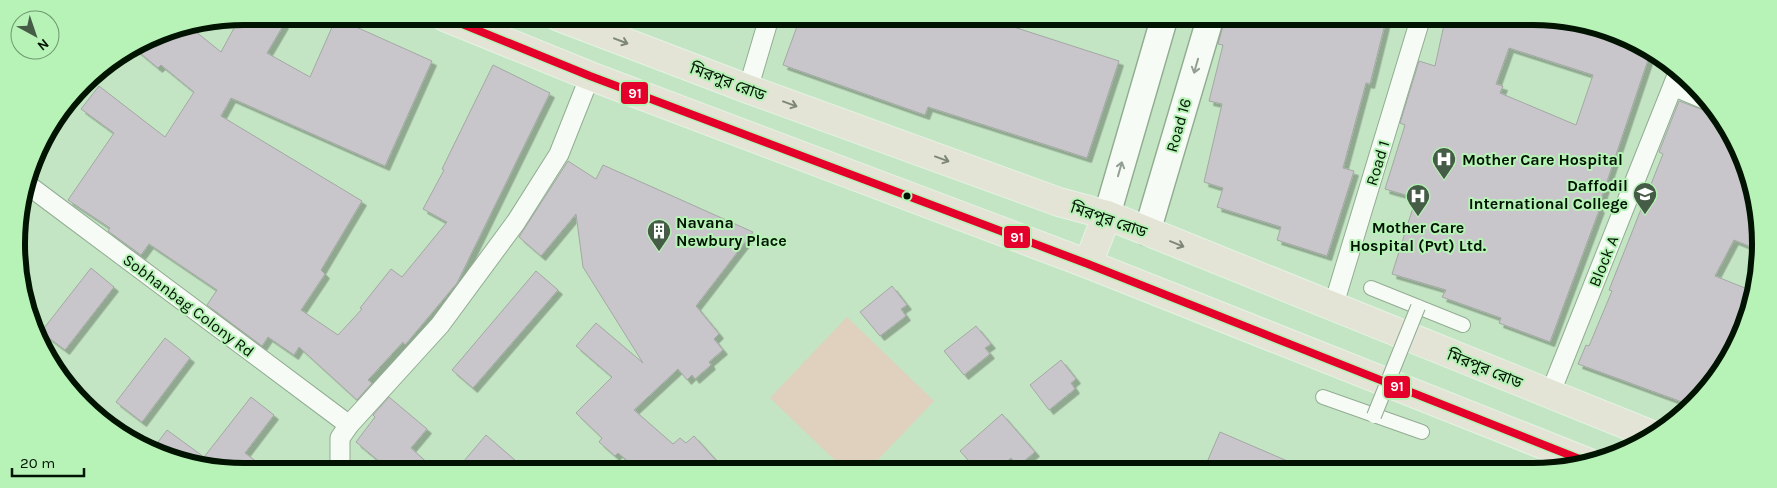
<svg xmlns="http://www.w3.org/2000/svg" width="1777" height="488" font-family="Karla,'Noto Sans Bengali',sans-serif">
	<defs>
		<filter id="shadow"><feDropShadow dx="4.5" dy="4.5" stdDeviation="0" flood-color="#0004"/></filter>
	</defs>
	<rect width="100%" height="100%" fill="#c4e5c4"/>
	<polygon fill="#e0d0be" points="847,317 934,401 869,469 844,469 770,398"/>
	<g fill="#c8c6ca" stroke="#a3a8a4" fill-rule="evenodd" filter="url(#shadow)">
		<polygon points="270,16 284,24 267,53 310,77 336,18 432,61 385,166 231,98 221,116 362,201 321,270 325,274 301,310 338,335 362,309 360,308 391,269 402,277 447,222 423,209 444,170 442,169 493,65 550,93 457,283 405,345 403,342 368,380 372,383 357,400 299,347 294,355 268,337 262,346 207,305 217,290 149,244 141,255 108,231 110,228 68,200 114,133 81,109 99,86 165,137 194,92 161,65 158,68 134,48 157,33 190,27 221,52 240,17"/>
		<polygon points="800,18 989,19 1119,61 1087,158 928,107 925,115 783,65"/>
		<polygon points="1225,19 1386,20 1370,84 1366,83 1343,168 1354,171 1327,256 1277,240 1281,227 1217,207 1223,188 1204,182 1222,104 1209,101 1223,45 1218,44"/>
		<path d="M 1445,20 L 1577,21 L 1651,51 L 1598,208 L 1600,208 L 1550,342 L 1499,323 L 1501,318 L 1442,297 L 1446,290 L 1392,274 L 1416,198 L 1385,189 L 1405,125 L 1400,123 L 1419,61 L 1435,66 ZM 1509,48 L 1593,75 L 1576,125 L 1500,93 L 1503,86 L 1496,84 Z"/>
		<polygon points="1679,101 1722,117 1756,199 1756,249 1734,240 1715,276 1755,292 1732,353 1693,406 1578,364 1586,345 1589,346 1612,291 1609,290 1663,154 1659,152"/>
		<polygon points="568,161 596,179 603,165 753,232 696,306 719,334 714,339 723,350 709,362 711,365 695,379 692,375 687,380 678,369 634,410 673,444 680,438 686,443 694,436 723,468 636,468 618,453 615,456 599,442 602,438 576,413 612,377 576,346 596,323 643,363 583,267 576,214 541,256 519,237"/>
		<polygon points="91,268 114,287 65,350 41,332"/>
		<polygon points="536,271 558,290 473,388 452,370"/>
		<polygon points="892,286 907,305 901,309 906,316 880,336 860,312"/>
		<polygon points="976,326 991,344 985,348 990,354 964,375 944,351"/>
		<polygon points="165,338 190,358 142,422 116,402"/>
		<polygon points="1061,360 1076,379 1071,383 1075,389 1049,410 1030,385"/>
		<polygon points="251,397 274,415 245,453 265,468 200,467 152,450 167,430 204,457"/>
		<polygon points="389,397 427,429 411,448 433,468 387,468 356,442 375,417 373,415"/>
		<polygon points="1002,414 1035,452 1018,466 1011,458 998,469 976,469 960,451"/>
		<polygon points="1220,432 1306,469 1204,469"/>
		<polygon points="486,435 524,468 458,468"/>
	</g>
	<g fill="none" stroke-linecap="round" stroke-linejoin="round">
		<g stroke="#92ac92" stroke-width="16">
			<g id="pedestrian">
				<polyline points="1371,288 1463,325"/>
				<polyline points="1323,397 1422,432"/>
			</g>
		</g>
		<g stroke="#92ac92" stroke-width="21">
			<g id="minor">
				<polyline points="1673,86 1704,99"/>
				<polyline points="748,89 769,18"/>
				<polyline points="28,185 349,425"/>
				<polyline points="1333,307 1420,20"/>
				<polyline points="1550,394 1678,73"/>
				<polyline points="340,468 340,438 349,425 440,325 516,222 559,154 590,76"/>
			</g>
		</g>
		<g stroke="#92ac92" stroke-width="29">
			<g id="secondary">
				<polyline points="1107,215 1164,19"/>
				<polyline points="1147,232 1210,19"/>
			</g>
		</g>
		<g stroke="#e4f3e4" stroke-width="30">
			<g id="trunk">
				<polyline points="445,17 590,76 1088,264 1587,462"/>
				<polyline points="559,17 748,89 1059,202 1107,215 1652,435"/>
				<polyline points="1088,264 1107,215"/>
			</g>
		</g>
		<use href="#pedestrian" stroke="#f6fbf6" stroke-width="14"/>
		<use href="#minor" stroke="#f6fbf6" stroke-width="19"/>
		<use href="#secondary" stroke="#f6fbf6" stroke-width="26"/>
		<use href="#trunk" stroke="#e3e4d6" stroke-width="28"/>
		<g stroke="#92ac92" stroke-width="16" stroke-linecap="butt">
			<polyline id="pedestrian-bridge" points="1374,416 1418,307"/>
		</g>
		<use href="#pedestrian-bridge" stroke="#f6fbf6" stroke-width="14"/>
		<g stroke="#b7f2b7" stroke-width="11">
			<polyline id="bus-1" points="445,17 590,76 1088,264 1587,462"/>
		</g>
		<use href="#bus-1" stroke="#e4002b" stroke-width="8"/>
	</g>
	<defs><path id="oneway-shaft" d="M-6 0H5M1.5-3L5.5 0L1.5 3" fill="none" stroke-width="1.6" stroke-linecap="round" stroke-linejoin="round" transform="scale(1.25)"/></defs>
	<g stroke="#7d8677">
		<use href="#oneway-shaft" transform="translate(621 41) rotate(21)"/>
		<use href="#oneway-shaft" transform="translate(790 104) rotate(20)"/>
		<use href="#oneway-shaft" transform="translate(942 159) rotate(20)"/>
		<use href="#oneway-shaft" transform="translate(1177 244) rotate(22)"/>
	</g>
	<g stroke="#949f94">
		<use href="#oneway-shaft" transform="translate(1196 66) rotate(106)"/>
		<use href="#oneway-shaft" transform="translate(1120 169) rotate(-74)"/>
	</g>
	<defs>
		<g id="hospital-pin" transform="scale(1.25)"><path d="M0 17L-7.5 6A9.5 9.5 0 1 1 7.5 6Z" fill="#455d46" stroke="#b7f2b7"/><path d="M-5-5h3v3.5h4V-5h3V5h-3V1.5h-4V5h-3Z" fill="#fff"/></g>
		<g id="university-pin" transform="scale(1.25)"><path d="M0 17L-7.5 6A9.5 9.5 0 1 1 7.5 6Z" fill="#455d46" stroke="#b7f2b7"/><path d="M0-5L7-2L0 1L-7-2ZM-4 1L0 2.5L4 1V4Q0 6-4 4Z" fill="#fff"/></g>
		<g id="building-pin" transform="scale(1.25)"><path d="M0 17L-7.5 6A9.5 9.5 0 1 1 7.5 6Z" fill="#455d46" stroke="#b7f2b7"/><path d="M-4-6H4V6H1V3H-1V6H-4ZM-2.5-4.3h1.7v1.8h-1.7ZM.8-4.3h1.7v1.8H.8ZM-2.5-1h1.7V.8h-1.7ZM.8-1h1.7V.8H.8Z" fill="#fff"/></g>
	</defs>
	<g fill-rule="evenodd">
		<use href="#hospital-pin" x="1444" y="159"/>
		<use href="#university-pin" x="1645" y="194"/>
		<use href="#hospital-pin" x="1418" y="196"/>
		<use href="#building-pin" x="659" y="231"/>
	</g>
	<circle fill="#011402" stroke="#b7f2b7" stroke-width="2" cx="907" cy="196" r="4.5"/>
	<g text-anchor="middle" stroke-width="4" stroke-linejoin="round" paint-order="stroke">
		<g font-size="16" fill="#011402" stroke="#b7f2b7">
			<text transform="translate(728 81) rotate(21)" y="6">মিরপুর রোড</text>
			<text transform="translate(1178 125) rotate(-74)" y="6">Road 16</text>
			<text transform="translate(1377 163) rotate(-73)" y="6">Road 1</text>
			<text transform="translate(1109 219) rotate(19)" y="6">মিরপুর রোড</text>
			<text transform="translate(1603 261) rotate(-68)" y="6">Block A</text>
			<text transform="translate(189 305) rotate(37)" y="6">Sobhanbag Colony Rd</text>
			<text transform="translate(1485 368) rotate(22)" y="6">মিরপুর রোড</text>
		</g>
		<g font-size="16" font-weight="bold" fill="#011402" stroke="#b7f2b7" text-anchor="start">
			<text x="1462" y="165">Mother Care Hospital</text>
			<text x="1628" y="191" text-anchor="end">Daffodil<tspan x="1628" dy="18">International College</tspan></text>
			<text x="676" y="228">Navana<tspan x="676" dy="18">Newbury Place</tspan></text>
			<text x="1418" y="233" text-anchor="middle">Mother Care<tspan x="1418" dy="18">Hospital (Pvt) Ltd.</tspan></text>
		</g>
	</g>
	<path d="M0 0H1777V488H0ZM244 25H1533A219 219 0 0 1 1752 244V244A219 219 0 0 1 1533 463H244A219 219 0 0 1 25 244V244A219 219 0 0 1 244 25Z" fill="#b7f2b7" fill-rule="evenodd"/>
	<path fill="none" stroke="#011402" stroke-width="6" d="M244 25H1533A219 219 0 0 1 1752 244V244A219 219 0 0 1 1533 463H244A219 219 0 0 1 25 244V244A219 219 0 0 1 244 25Z"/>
	<g stroke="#b7f2b7" stroke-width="2">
		<rect x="620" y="81" width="29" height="24" rx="5" fill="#e4002b"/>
		<rect x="1003" y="225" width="28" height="24" rx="5" fill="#e4002b"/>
		<rect x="1383" y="375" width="28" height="24" rx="5" fill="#e4002b"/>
	</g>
	<g font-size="14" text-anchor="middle" font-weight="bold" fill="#fff">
		<text x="635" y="98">91</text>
		<text x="1017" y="242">91</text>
		<text x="1397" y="391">91</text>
	</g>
	<g transform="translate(35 35) rotate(140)"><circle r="24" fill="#b7f2b7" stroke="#6e996f"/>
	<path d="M0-4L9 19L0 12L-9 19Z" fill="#455d46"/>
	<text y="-8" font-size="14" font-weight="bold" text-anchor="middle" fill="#011402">N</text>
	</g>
	<path d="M12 468v8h72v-8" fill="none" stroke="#011402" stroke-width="2.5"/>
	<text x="20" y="468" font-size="15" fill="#011402" stroke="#b7f2b7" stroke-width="4" paint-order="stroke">20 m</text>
</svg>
